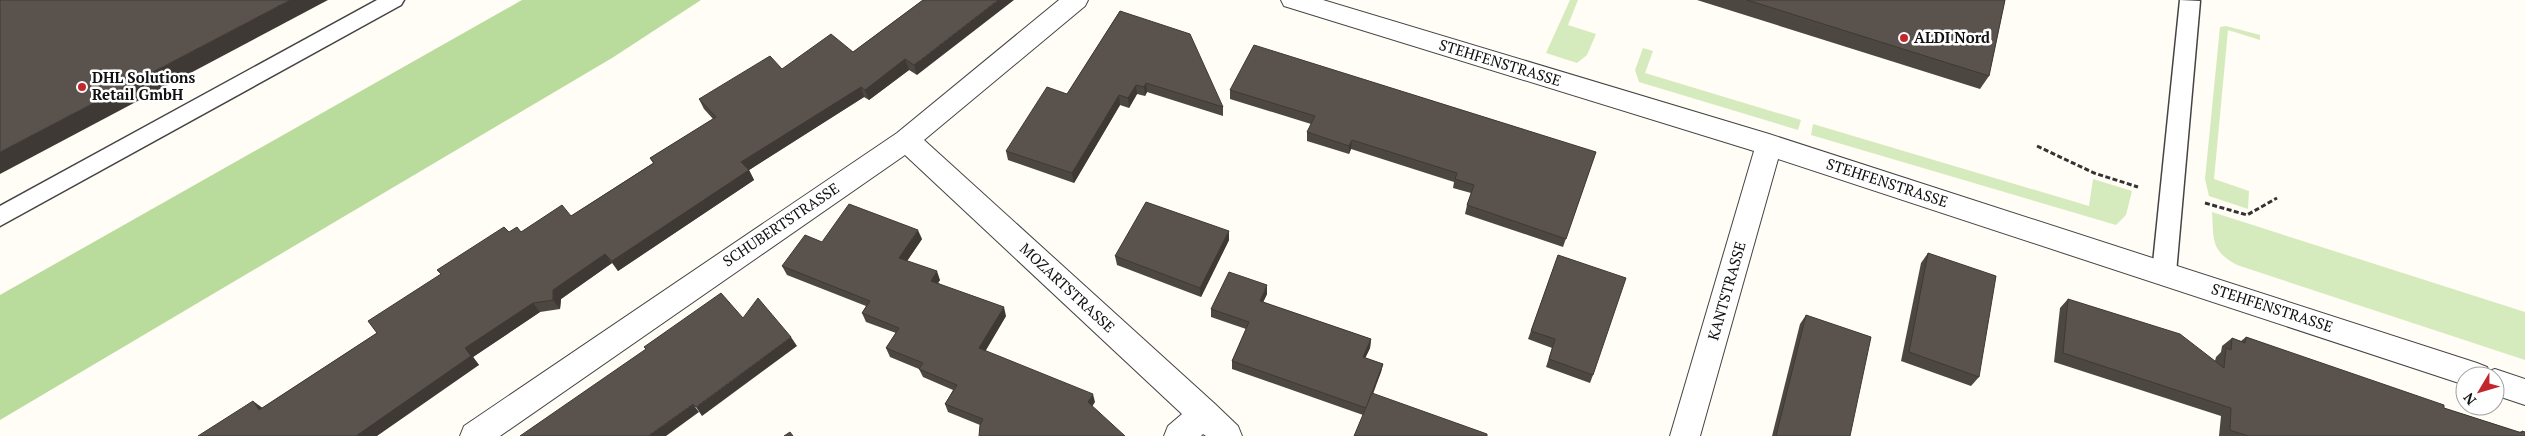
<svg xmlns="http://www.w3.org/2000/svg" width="2525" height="436" font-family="'PT Serif',serif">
	<rect width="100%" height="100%" fill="#fffdf5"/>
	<g fill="#d5ebbd">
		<polygon points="1570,0 1578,0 1568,25 1596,34 1587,55 1577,63 1546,53"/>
		<polygon points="2226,26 2260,35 2260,40 2228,30 2214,179 2249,191 2248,209 2209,196 2205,179 2220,27"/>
		<polygon points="1643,48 1653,51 1645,73 1801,120 1798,130 1639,82 1635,70"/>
		<polygon points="1813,124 2089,206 2093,179 2132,191 2126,215 2116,225 1811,135"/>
		<path d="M 2212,212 L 2525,312 L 2525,360 L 2237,265 C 2210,250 2214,240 2212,212 Z"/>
	</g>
	<polygon fill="#b9dc9c" points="522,0 701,0 612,58 0,420 0,295"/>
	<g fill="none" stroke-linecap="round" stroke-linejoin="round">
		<g stroke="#444" stroke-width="3">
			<g id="lane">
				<polygon points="377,0 404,0 401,5 0,226 0,206"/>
				<polygon points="2180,0 2200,1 2176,273 2172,280 2164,283 2156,280 2152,273"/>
			</g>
		</g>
		<g stroke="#444" stroke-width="2">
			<g id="street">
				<polygon points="1059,0 1088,0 1085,6 924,140 1215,404 1238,426 1242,436 1206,436 1203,434 1201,436 1164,436 1168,426 1182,414 905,155 500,436 460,436 464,426 897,133"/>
				<polygon points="1281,0 1323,0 1769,134 2477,363 2487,367 2489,371 2495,369 2525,379 2525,405 2495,395 2495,376 2465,376 2465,385 1778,159 1700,436 1670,436 1754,151 1284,6"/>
			</g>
		</g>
		<g stroke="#333" stroke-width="3" stroke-dasharray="5 2.5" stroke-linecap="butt">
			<polyline points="2037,146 2094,173 2138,187"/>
			<polyline points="2205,203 2247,215 2277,198"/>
		</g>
		<use href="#lane" fill="#fff" fill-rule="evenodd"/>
		<use href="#street" fill="#fff" fill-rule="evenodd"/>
	</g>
	<g fill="#4d4742">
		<polygon points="923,0 917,75 909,70 869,100 864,97 749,170 754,180 618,271 612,263 561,299 560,309 540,312 473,357 479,365 262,408 377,333 509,232 521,232 571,216 653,163 650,158 713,119 704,109 699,99 782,69 853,52"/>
		<polygon points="1697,0 2005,0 1989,76 1980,89"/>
		<polygon points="1120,11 1223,107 1223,116 1147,92 1145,96 1137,94 1129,108 1120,105 1074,183 1008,160 1006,151 1067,94"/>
		<polygon points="1230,90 1596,152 1563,247 1465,214 1467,205 1471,193 1453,188 1454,182 1351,149 1349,154 1307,141 1307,132 1311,124 1230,99"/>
		<polygon points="1229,231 1229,240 1201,297 1117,265 1115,256"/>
		<polygon points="922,239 907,261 940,280 938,283 1006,316 985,351 1095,402 980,425 948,412 945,404 953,390 923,377 919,369 890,357 886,348 896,333 866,322 862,313 866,306 787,275 782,266"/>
		<polygon points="1928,253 1979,377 1971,386 1901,361 1921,263"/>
		<polygon points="1558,255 1593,375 1590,383 1546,367 1552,348 1528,339"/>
		<polygon points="1267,294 1263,302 1371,339 1370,348 1365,358 1383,364 1381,372 1363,415 1232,369 1232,361 1246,329 1211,317 1211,309"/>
		<polygon points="2068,299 2215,361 2216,357 2221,352 2222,346 2232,338 2241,341 2246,337 2444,408 2519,432 2522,431 2525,436 2219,436 2221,416 2054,362 2060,308"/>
		<polygon points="1806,315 1850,436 1772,436 1800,324"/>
	</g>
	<g fill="#3f3936">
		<polygon points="290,0 328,0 0,174 0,152"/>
		<polygon points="998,0 1014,0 917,75 914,65"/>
		<polygon points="905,59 909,70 869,100 865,90"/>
		<polygon points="1146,83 1147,92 1145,96 1144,87"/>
		<polygon points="1136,85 1137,94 1129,108 1128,98"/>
		<polygon points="861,87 864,97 746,172 741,162"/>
		<polygon points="1119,95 1120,105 1074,183 1072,173"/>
		<polygon points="1352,140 1351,149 1349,154 1349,146"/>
		<polygon points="749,170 754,180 618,271 612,261"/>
		<polygon points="918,230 922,239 903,267 899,258"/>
		<polygon points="1229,231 1229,240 1201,297 1200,288"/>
		<polygon points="605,254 612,263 561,299 560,309 553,300 553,290"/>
		<polygon points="937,271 940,280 934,289 931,281"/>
		<polygon points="1267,285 1267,294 1260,309 1260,301"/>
		<polygon points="533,303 540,312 473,357 479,365 377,436 356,436 465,348"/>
		<polygon points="1004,307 1006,316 982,357 979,348"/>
		<polygon points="791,337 797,346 702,416 696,407"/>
		<polygon points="1371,339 1370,348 1362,365 1363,357"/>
		<polygon points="1383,364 1381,372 1365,416 1366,408"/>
		<polygon points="1093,394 1095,402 1090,410 1088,402"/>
		<polygon points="253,401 264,409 259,410"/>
		<polygon points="693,404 699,412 666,436 648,436"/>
	</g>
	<g fill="#5a524d" stroke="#3f3936">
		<polygon points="0,0 290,0 0,152"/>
		<polygon points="923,0 998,0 914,65 905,59 865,90 861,87 741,162 749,170 612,261 605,254 553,290 553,300 533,303 465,348 471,356 356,436 198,436 253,401 259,410 377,333 368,321 441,274 437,270 504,227 509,232 517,227 521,232 562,205 571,216 654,163 650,158 716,117 699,99 770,56 782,69 831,34 853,52"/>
		<polygon points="1747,0 2005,0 1989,76"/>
		<polygon points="1120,11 1190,34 1223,107 1146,83 1144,87 1136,85 1128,98 1119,95 1072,173 1006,151 1047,87 1067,94"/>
		<polygon points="1254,45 1596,152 1566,239 1467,205 1474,185 1455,179 1457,173 1352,140 1349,146 1307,132 1315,116 1230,90"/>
		<polygon points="1146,202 1229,231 1200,288 1115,256"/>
		<polygon points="849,204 918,230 899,258 937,271 931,281 1004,307 979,348 1093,394 1088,402 1125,436 979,436 980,425 983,419 945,404 957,385 919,369 923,363 886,348 899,328 862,313 870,301 782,266 805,235 822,242"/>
		<polygon points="1928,253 1996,276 1979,377 1909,352"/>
		<polygon points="1558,255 1626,278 1593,375 1549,359 1555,339 1531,331"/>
		<polygon points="1229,272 1267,285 1260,301 1371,339 1363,357 1383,364 1366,408 1232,361 1249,322 1211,309"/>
		<polygon points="721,293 743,318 758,298 791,337 696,407 693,404 648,436 520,436 646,349 644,347"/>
		<polygon points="2068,299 2180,334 2224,368 2226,348 2231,350 2232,338 2245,343 2246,337 2444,405 2444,408 2522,433 2522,431 2525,432 2525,436 2248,436 2230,430 2231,408 2063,353"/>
		<polygon points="1806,315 1871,337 1850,436 1776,436"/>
		<polygon points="1372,393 1487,434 1487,436 1354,436"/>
		<polygon points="790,432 793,436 784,436"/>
	</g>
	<g fill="#c4262e" stroke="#fff" stroke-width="2">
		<circle cx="1904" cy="38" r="5"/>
		<circle cx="82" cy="87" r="5"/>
	</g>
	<g text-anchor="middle" stroke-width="5" stroke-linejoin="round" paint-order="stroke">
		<g font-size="15" font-weight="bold" fill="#111" stroke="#fff" text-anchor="start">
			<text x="1914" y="43">ALDI Nord</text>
			<text x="92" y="83">DHL Solutions<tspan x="92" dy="17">Retail GmbH</tspan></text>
		</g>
		<g font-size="15" fill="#111" stroke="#fff">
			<text transform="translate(1500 63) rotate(17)" y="5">STEHFENSTRASSE</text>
			<text transform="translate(1887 183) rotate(18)" y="5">STEHFENSTRASSE</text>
			<text transform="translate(781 225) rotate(-34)" y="5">SCHUBERTSTRASSE</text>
			<text transform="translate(1067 288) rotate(43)" y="5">MOZARTSTRASSE</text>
			<text transform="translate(1727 291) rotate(-74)" y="5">KANTSTRASSE</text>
			<text transform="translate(2272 308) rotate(18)" y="5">STEHFENSTRASSE</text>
		</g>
	</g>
	<g transform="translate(2480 391) rotate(232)"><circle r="24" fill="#ffffff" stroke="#a0a0a0"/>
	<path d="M0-4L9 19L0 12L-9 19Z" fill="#c4262e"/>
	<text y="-8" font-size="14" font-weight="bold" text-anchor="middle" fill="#111111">N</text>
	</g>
</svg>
